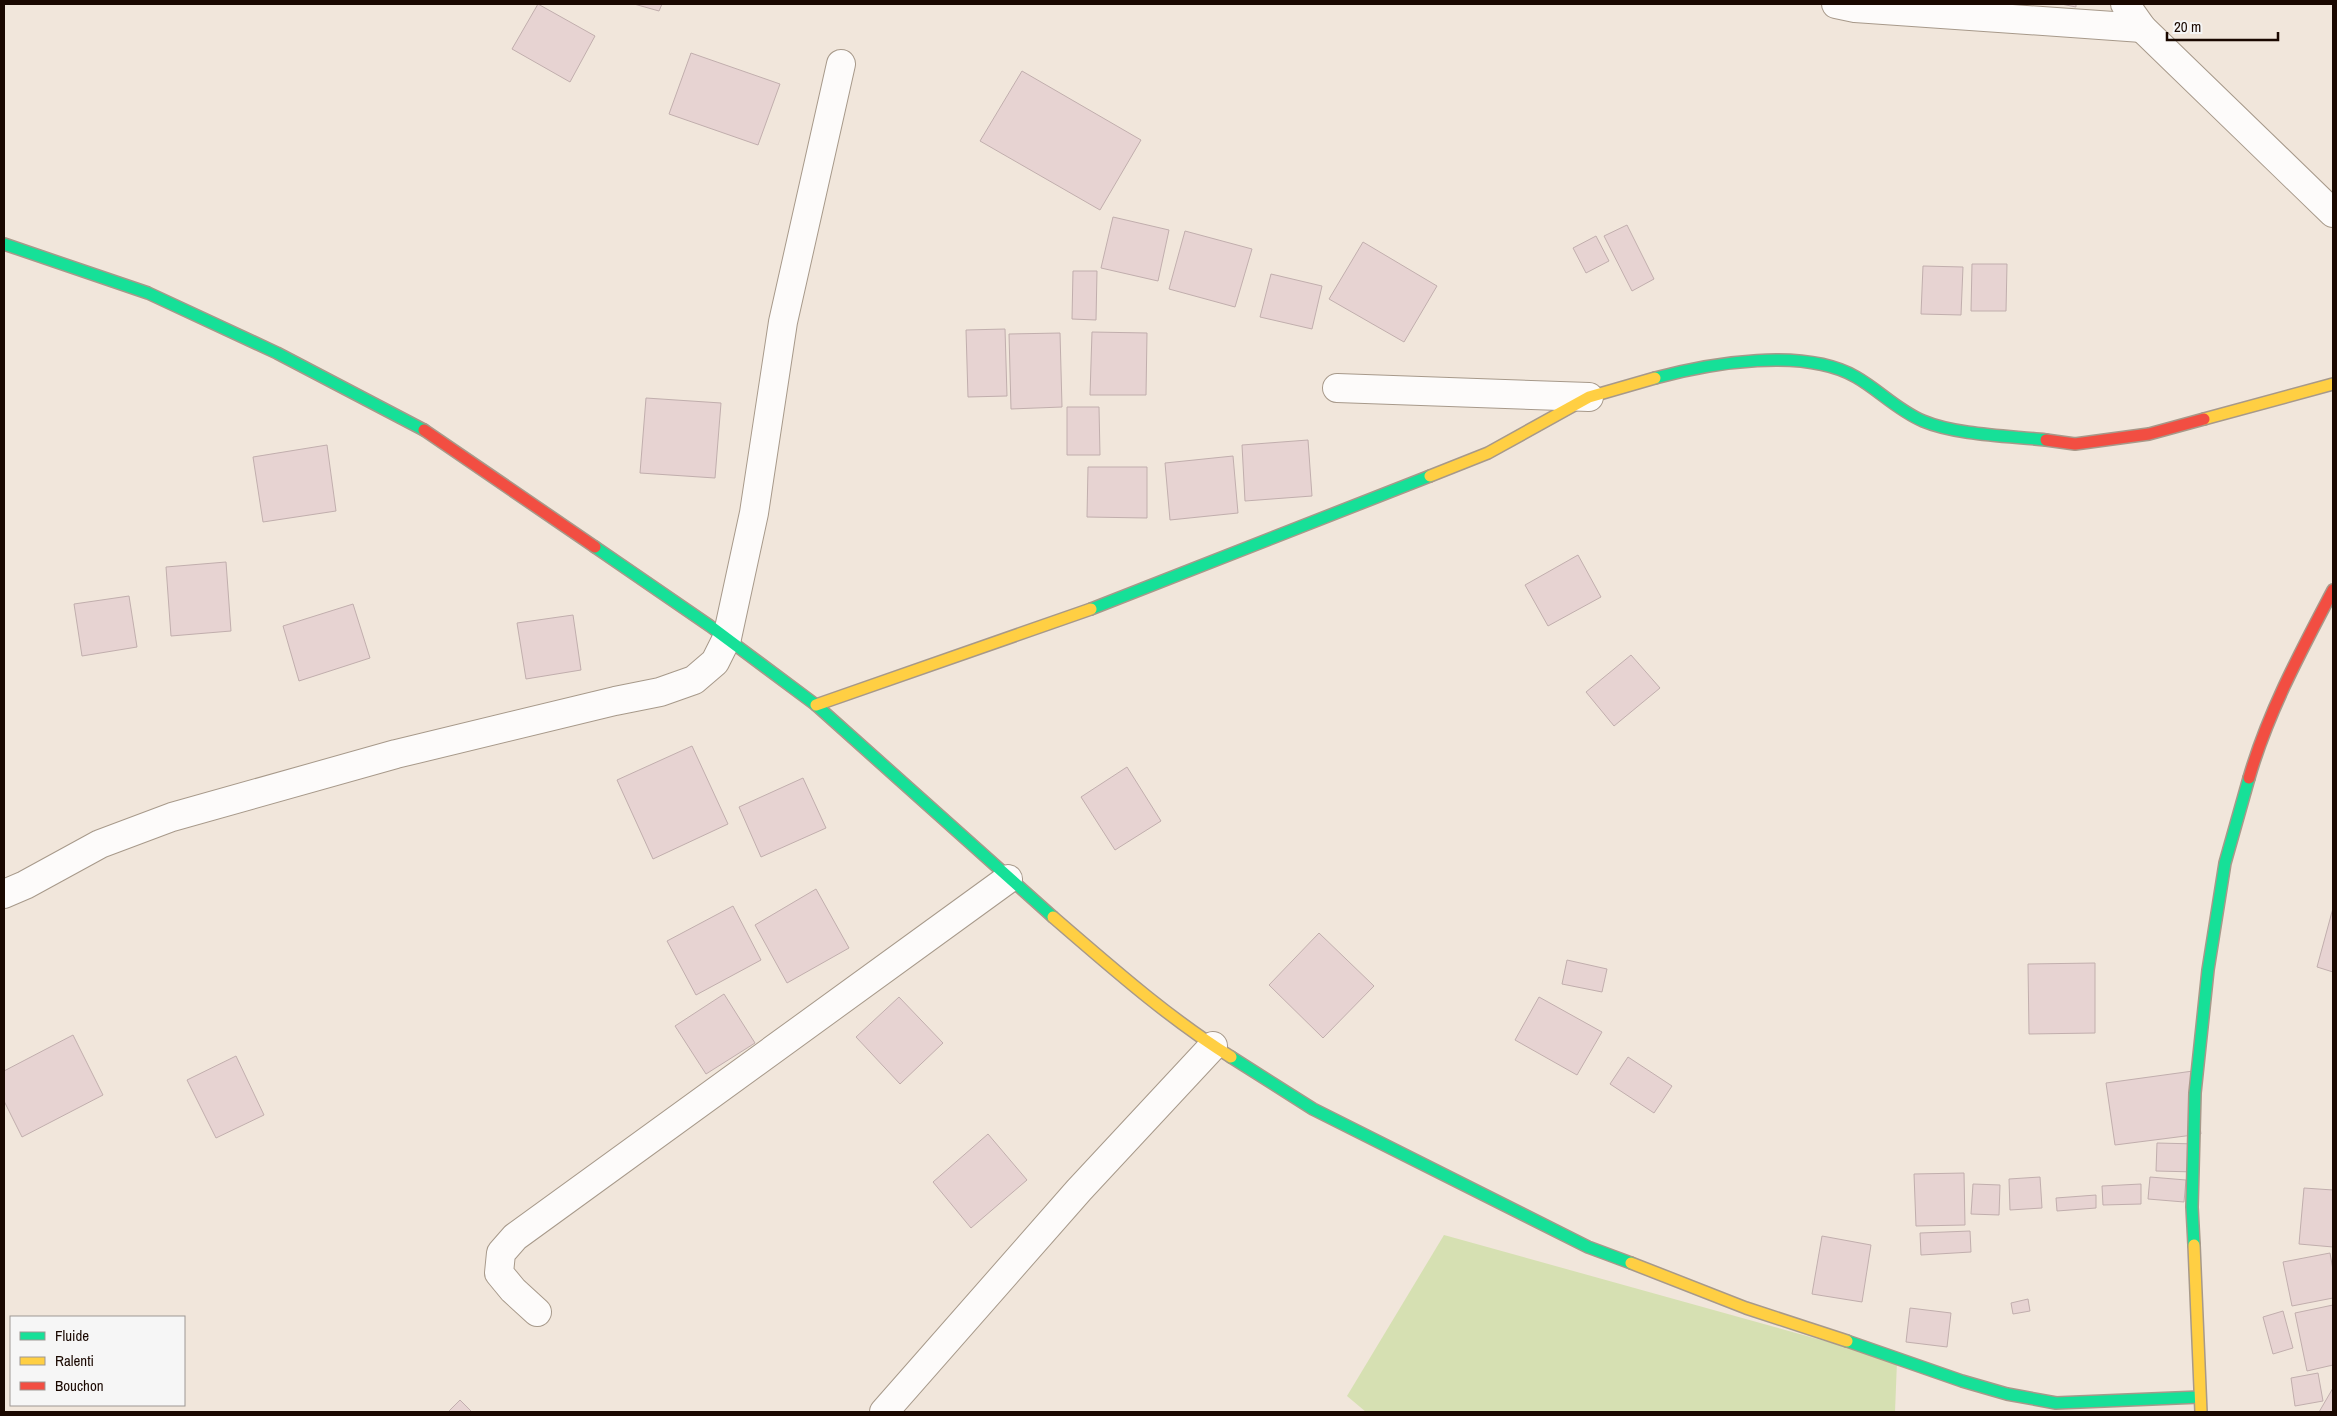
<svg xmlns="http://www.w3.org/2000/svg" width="2337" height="1416" font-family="'Archivo Narrow',sans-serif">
	<rect width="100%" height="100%" fill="#f1e6db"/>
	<polygon fill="#d6e0b2" points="1444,1235 1897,1361 1895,1412 1366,1412 1347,1396"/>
	<g fill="#e7d3d2" stroke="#c1aead">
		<polygon points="538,4 595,36 570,82 512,49"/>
		<polygon points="634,4 662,4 659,11"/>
		<polygon points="2061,4 2076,4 2076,7"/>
		<polygon points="691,53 780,84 758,145 669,114"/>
		<polygon points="1022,71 1141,140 1100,210 980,141"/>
		<polygon points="1113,217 1169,230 1158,281 1101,268"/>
		<polygon points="1627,225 1654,279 1632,291 1604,236"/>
		<polygon points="1185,231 1252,249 1235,307 1169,289"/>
		<polygon points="1596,236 1609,261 1586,273 1573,248"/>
		<polygon points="1363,242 1437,286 1404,342 1329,299"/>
		<polygon points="1972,264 2007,264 2006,311 1971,311"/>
		<polygon points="1923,266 1963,267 1961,315 1921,314"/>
		<polygon points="1073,271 1097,271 1096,320 1072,319"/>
		<polygon points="1271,274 1322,286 1312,329 1260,317"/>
		<polygon points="1005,329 1007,396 968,397 966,330"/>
		<polygon points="1092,332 1147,333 1146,395 1090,395"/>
		<polygon points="1060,333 1062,407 1011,409 1009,334"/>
		<polygon points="646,398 721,403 715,478 640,473"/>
		<polygon points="1067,407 1099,407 1100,455 1067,455"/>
		<polygon points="1308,440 1312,496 1245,501 1242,445"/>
		<polygon points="327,445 336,511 263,522 253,457"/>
		<polygon points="1233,456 1238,513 1170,520 1165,463"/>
		<polygon points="1088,467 1147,467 1147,518 1087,517"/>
		<polygon points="1578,555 1601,597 1548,626 1525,585"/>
		<polygon points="226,562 231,631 171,636 166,567"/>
		<polygon points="129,596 137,647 82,656 74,604"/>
		<polygon points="353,604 370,658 299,681 283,626"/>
		<polygon points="573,615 581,670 526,679 517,623"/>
		<polygon points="1631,655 1660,688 1614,726 1586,692"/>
		<polygon points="692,746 728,824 653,859 617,780"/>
		<polygon points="1127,767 1161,821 1115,850 1081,797"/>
		<polygon points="803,778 826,828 761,857 739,807"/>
		<polygon points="816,889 849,948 787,983 755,925"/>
		<polygon points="733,906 761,960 696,995 667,941"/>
		<polygon points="2333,908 2333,972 2317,967"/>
		<polygon points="1319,933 1374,986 1323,1038 1269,985"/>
		<polygon points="1567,960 1607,969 1602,992 1562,984"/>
		<polygon points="2095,963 2095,1033 2029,1034 2028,964"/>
		<polygon points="724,994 755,1043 706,1074 675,1026"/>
		<polygon points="899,997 943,1043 900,1084 856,1037"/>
		<polygon points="1539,997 1602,1032 1577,1075 1515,1040"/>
		<polygon points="73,1035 103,1095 22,1137 4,1101 4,1071"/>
		<polygon points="236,1056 264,1115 216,1138 187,1080"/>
		<polygon points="1628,1057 1672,1086 1654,1113 1610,1084"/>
		<polygon points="2193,1071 2201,1134 2115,1145 2106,1083"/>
		<polygon points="988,1134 1027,1180 971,1228 933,1182"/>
		<polygon points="2157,1143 2197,1144 2196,1172 2156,1171"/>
		<polygon points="1964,1173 1965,1225 1916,1226 1914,1174"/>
		<polygon points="2040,1177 2042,1208 2010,1210 2009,1179"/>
		<polygon points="2150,1177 2186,1180 2184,1202 2148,1199"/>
		<polygon points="1973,1184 2000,1185 1999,1215 1971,1214"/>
		<polygon points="2141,1184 2141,1204 2103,1205 2102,1186"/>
		<polygon points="2304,1188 2333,1190 2333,1247 2299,1244"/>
		<polygon points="2096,1195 2096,1208 2057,1211 2056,1198"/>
		<polygon points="1970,1231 1971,1252 1921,1255 1920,1233"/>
		<polygon points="1822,1236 1871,1245 1862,1302 1812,1294"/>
		<polygon points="2330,1253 2333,1270 2333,1298 2292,1306 2283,1262"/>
		<polygon points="2028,1299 2030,1311 2013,1314 2011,1303"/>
		<polygon points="2333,1305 2333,1365 2307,1371 2295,1313"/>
		<polygon points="1910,1308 1951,1313 1947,1347 1906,1342"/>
		<polygon points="2283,1311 2293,1348 2273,1354 2263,1317"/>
		<polygon points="2318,1373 2323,1401 2295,1406 2291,1378"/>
		<polygon points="2333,1388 2333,1412 2319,1412"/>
		<polygon points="460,1400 472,1412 448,1412"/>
	</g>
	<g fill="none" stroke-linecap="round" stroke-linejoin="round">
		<g stroke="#a7998a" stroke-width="30">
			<g id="street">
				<polyline points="1836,4 1855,8 2142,28"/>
				<polyline points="2125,4 2142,28 2333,213"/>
				<polyline points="1337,388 1589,397"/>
				<polyline points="4,894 25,885 100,844 172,817 396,754 615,701 660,692 694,680 715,662 727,638 754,513 783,322 841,64"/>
				<polyline points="537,1312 513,1290 499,1273 501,1253 515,1237 1008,879"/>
				<polyline points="884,1412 1079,1190 1213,1046"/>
			</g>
		</g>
		<g stroke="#a7998a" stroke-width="14">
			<g id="fast">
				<polyline points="4,244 148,293 277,353 424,430"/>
				<path d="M 1655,378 C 1711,363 1804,347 1856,377 C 1879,390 1897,410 1923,421 C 1956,435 2010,436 2046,440"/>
				<polyline points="595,547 710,626 816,705 1053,917"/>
				<polyline points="1091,609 1430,476"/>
				<polyline points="1231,1057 1313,1109 1588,1247 1631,1263"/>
				<polyline points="2194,1245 2192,1207 2195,1093 2208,970 2225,863 2249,778"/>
				<polyline points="1847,1341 1962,1381 2007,1394 2056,1403 2200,1397"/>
			</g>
		</g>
		<g stroke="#a7998a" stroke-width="14">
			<g id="slow">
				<polyline points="2204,419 2333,384"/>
				<polyline points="1430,476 1488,453 1589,397 1655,378"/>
				<polyline points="816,705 1091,609"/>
				<path d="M 1053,917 C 1110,966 1167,1017 1231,1057"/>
				<polyline points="2194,1245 2201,1412"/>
				<polyline points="1631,1263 1746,1308 1847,1341"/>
			</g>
		</g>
		<g stroke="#a7998a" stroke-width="14">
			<g id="jam">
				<polyline points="424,430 595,547"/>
				<polyline points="2046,440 2075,444 2149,434 2204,419"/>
				<path d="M 2249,778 C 2268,712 2301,651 2333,590"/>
			</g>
		</g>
		<use href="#street" stroke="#fdfbfa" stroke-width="28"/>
		<use href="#fast" stroke="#16e098" stroke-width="11"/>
		<use href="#slow" stroke="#ffcf43" stroke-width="11"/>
		<use href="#jam" stroke="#f24e42" stroke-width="11"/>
	</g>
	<rect width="2337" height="1416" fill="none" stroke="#1a0800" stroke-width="10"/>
	<rect x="10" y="1316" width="175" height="90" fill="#f6f6f6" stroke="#9e9794"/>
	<rect x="20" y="1332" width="25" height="8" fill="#16e098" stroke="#9e9794"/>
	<text x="55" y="1341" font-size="15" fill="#1a0800">Fluide</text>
	<rect x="20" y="1357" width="25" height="8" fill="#ffcf43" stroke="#9e9794"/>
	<text x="55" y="1366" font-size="15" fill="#1a0800">Ralenti</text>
	<rect x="20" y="1382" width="25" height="8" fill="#f24e42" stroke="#9e9794"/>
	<text x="55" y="1391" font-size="15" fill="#1a0800">Bouchon</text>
	<path d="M2167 32v8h111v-8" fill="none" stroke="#1a0800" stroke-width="2.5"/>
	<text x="2174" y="32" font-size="15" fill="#1a0800" stroke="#f6f6f6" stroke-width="4" paint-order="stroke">20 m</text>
</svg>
